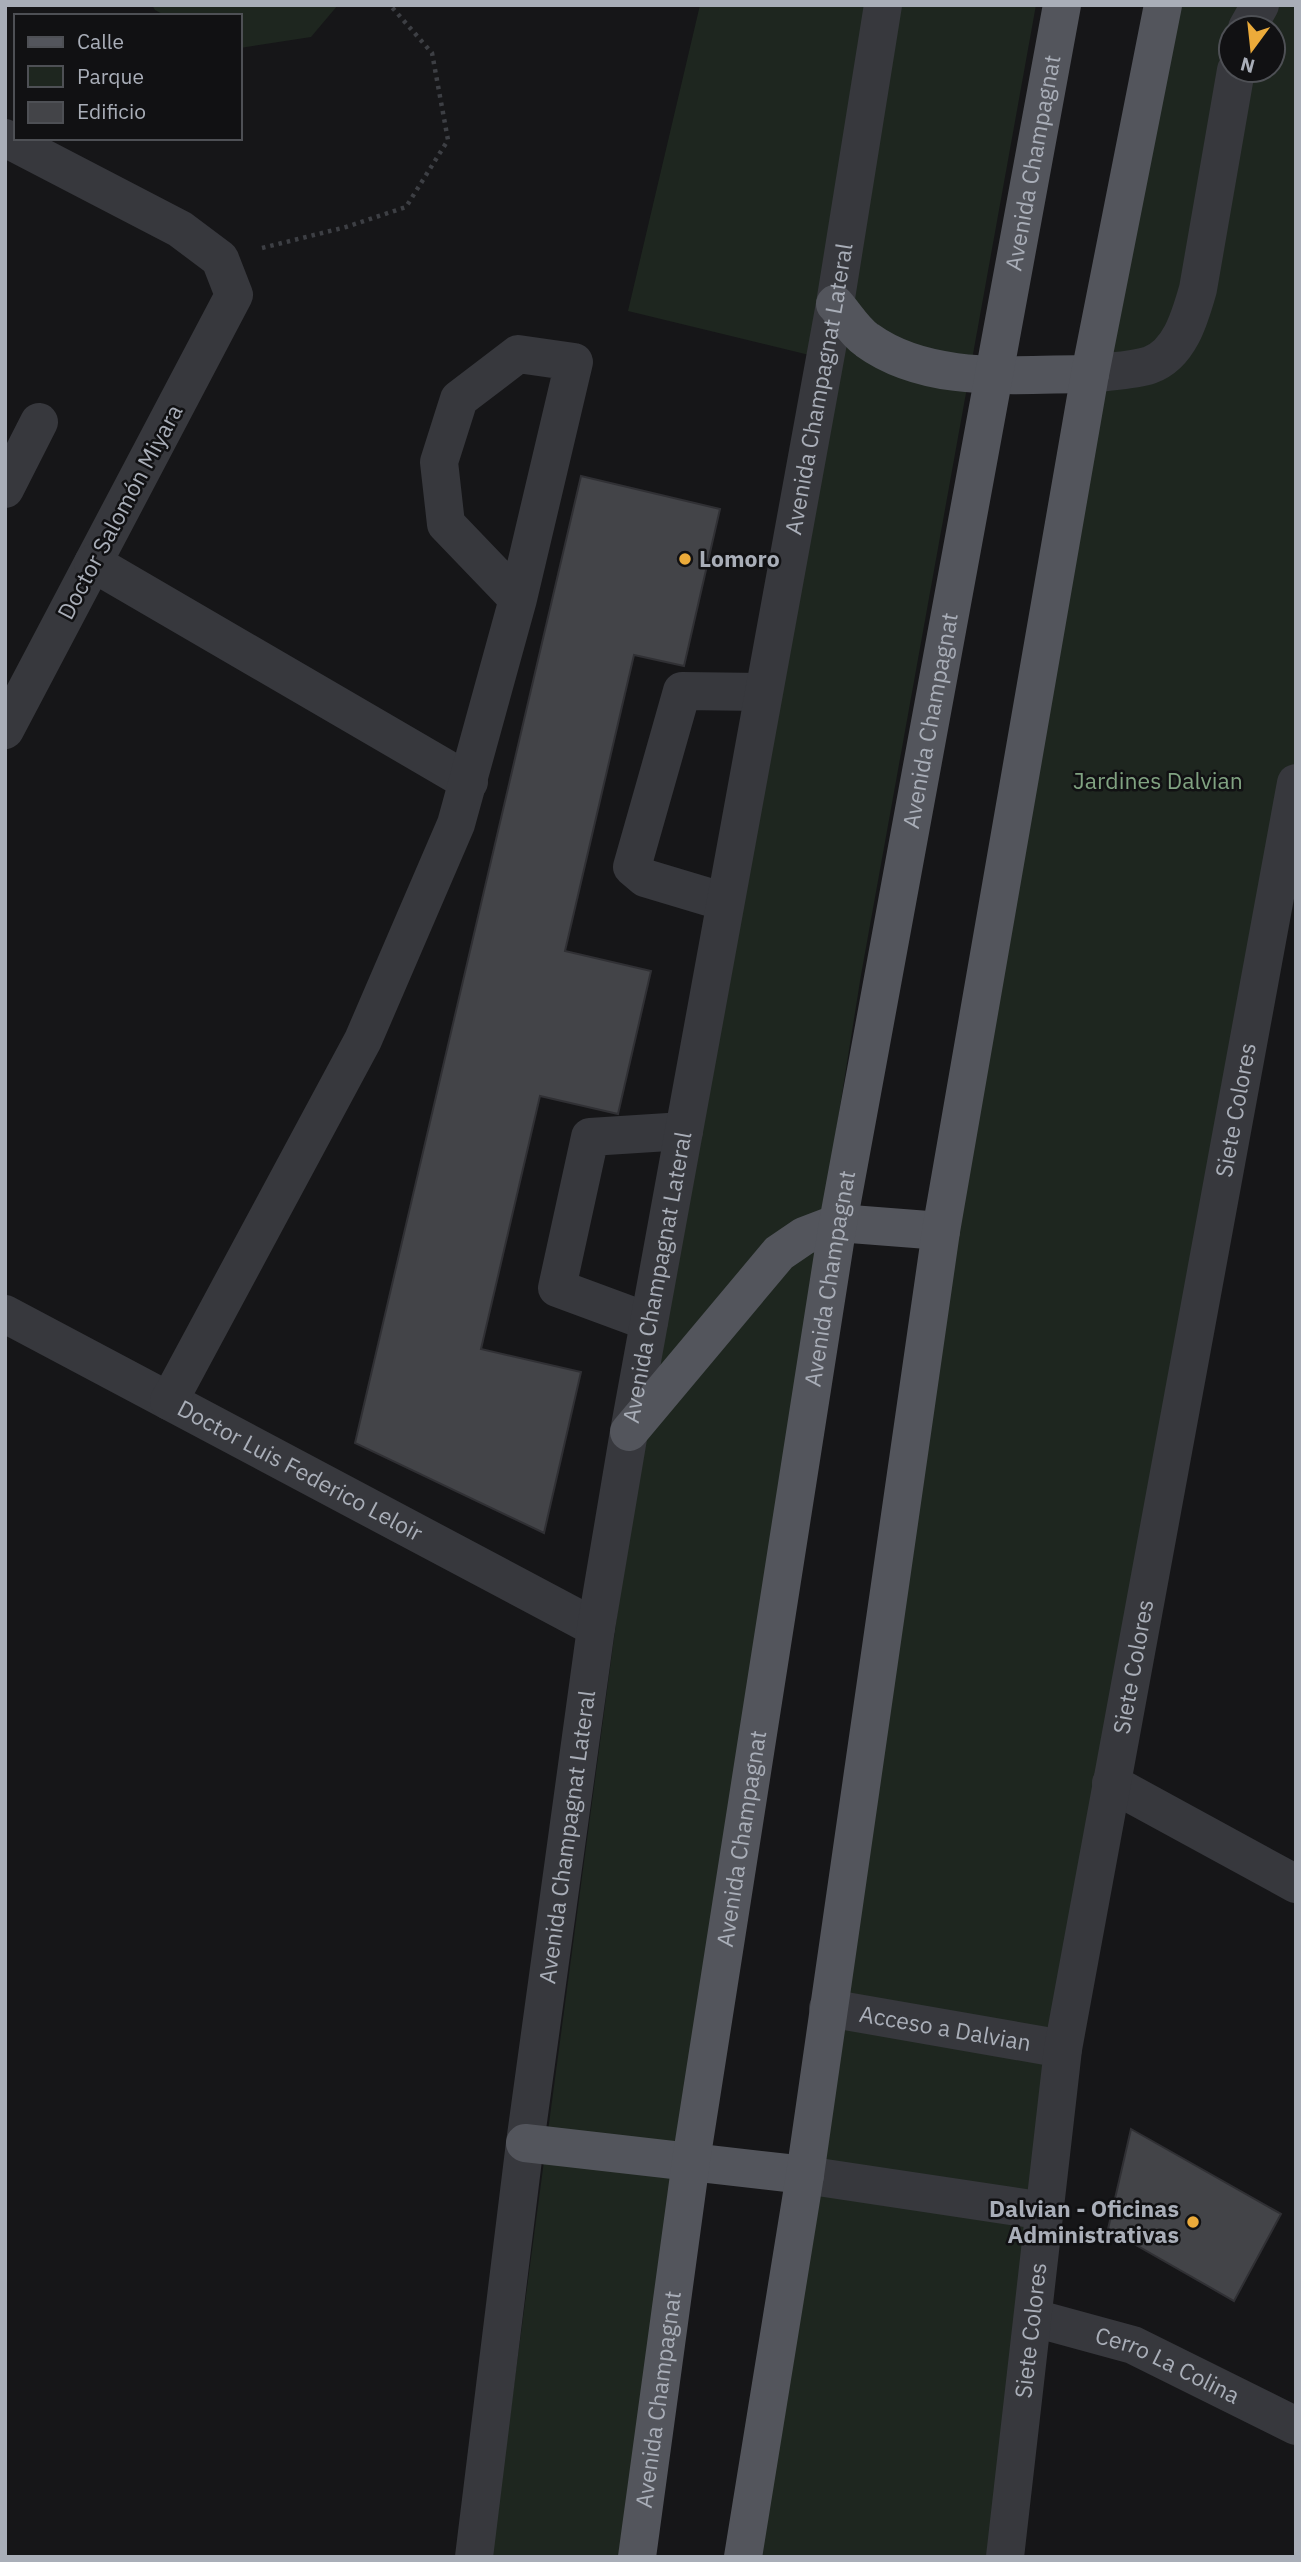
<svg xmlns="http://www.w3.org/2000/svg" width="1301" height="2562" font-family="'IBM Plex Sans',sans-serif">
	<rect width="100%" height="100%" fill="#161618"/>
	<g fill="#1e261f" fill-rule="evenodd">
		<polygon points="152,5 338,5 311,37 240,48 240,16 166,16 155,10"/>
		<polygon points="700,5 1036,5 861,975 710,1924 622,2557 491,2557 639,1451 838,362 628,311"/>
		<path d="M 1163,5 L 1296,5 L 1296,783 L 1111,1783 L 1005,2557 L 743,2557 L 828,2008 ZM 1231,28 L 1273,28 L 1273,70 L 1231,70 Z"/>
	</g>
	<g fill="#434448" stroke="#303034" stroke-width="2">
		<polygon points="581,476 720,509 684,666 634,655 565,951 651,971 618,1114 540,1096 481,1349 581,1372 544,1533 355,1443"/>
		<polygon points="1131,2129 1281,2214 1234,2301 1108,2229"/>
	</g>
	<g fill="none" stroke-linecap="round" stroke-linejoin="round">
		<polyline stroke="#3d3f44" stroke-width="4.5" stroke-dasharray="3.5 5" stroke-linecap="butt" points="262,248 346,227 406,207 448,140 432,53 390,5"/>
		<g stroke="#37383d" stroke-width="38">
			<polyline points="1247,28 1260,5"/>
			<polyline points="5,138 180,229 220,259 234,295 5,730"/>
			<path d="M 1090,374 C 1109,371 1132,371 1150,365 C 1180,354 1190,317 1198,289 L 1236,70"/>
			<polyline points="5,489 39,422"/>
			<polyline points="93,563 469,782"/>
			<polyline points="725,902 645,878 632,867 682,691 763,692"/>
			<path id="s1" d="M 5,1314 L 596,1628"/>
			<polyline points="649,1322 557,1288 590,1137 684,1131"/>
			<polyline points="169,1401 363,1040 456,824 518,599 574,362 518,354 459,399 439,462 446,524 518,599"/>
			<polyline points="1111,1783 1296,1884"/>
			<path id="s2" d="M 828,2008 L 1063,2049"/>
			<polyline points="805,2175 1045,2211"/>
			<path id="s3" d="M 1034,2318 L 1133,2345 L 1296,2426"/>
			<path id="s4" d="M 474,2557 L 525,2143 L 596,1628 L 629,1432 L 835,304 L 883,5"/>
			<path id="s5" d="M 1005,2557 L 1063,2049 L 1296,783"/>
		</g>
		<g stroke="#53555c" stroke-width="38">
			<path d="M 835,304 C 845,315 854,331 867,340 C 929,385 1017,374 1090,374"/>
			<polyline points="629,1432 779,1253 804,1236 838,1223 941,1231"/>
			<polyline points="525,2143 805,2175"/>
			<path id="s6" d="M 637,2557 L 691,2161 L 838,1223 L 1062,5"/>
			<polyline points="743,2557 805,2175 941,1231 1090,374 1163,5"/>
		</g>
	</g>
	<g fill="#ecab3a" stroke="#111113" stroke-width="2.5">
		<circle cx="685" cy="559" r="7"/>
		<circle cx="1193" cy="2222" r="7"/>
	</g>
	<g text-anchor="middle" stroke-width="5" stroke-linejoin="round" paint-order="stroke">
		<g font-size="23" fill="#a9aeb8" stroke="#111113">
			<text dy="8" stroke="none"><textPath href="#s6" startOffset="2427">Avenida Champagnat</textPath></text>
			<text dy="8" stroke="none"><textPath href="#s4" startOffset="2196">Avenida Champagnat Lateral</textPath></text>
			<text transform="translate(120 512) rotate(-62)" y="8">Doctor Salomón Miyara</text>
			<text dy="8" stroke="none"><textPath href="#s6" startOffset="1860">Avenida Champagnat</textPath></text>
			<text dy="8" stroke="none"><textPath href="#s5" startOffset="1466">Siete Colores</textPath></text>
			<text dy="8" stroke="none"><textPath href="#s4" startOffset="1293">Avenida Champagnat Lateral</textPath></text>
			<text dy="8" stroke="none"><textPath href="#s6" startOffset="1293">Avenida Champagnat</textPath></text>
			<text dy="8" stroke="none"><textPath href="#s1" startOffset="334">Doctor Luis Federico Leloir</textPath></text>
			<text dy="8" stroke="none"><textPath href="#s5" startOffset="900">Siete Colores</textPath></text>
			<text dy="8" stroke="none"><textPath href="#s4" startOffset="726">Avenida Champagnat Lateral</textPath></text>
			<text dy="8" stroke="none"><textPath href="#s6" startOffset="726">Avenida Champagnat</textPath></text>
			<text dy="8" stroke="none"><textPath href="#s2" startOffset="119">Acceso a Dalvian</textPath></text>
			<text dy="8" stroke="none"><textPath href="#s5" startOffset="228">Siete Colores</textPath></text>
			<text dy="8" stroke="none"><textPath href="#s3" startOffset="142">Cerro La Colina</textPath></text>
			<text dy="8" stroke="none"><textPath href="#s6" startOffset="159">Avenida Champagnat</textPath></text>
		</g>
		<g font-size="23" font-weight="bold" fill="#a9aeb8" stroke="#111113" text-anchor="start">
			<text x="699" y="567">Lomoro</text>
			<text x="1179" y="2217" text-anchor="end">Dalvian - Oficinas<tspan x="1179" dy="26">Administrativas</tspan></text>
		</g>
		<g font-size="23" fill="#80a281" stroke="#111113">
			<text x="1158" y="789">Jardines Dalvian</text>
		</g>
	</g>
	<rect width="1301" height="2562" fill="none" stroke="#a9aeb8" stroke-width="14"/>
	<rect x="14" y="14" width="228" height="126" fill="#111113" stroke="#4e5055" stroke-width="2"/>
	<rect x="28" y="37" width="35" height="10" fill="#53555c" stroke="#4e5055" stroke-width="2"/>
	<text x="77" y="49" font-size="21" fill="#a9aeb8">Calle</text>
	<rect x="28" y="66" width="35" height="21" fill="#1e261f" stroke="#4e5055" stroke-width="2"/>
	<text x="77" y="84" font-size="21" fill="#a9aeb8">Parque</text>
	<rect x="28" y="102" width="35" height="21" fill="#434448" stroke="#4e5055" stroke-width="2"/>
	<text x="77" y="119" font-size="21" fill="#a9aeb8">Edificio</text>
	<g transform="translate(1252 49) rotate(195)"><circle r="33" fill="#111113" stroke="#4e5055" stroke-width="2"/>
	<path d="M0-5L12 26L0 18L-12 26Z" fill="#ecab3a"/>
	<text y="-10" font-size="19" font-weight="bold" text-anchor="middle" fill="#a9aeb8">N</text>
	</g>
</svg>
